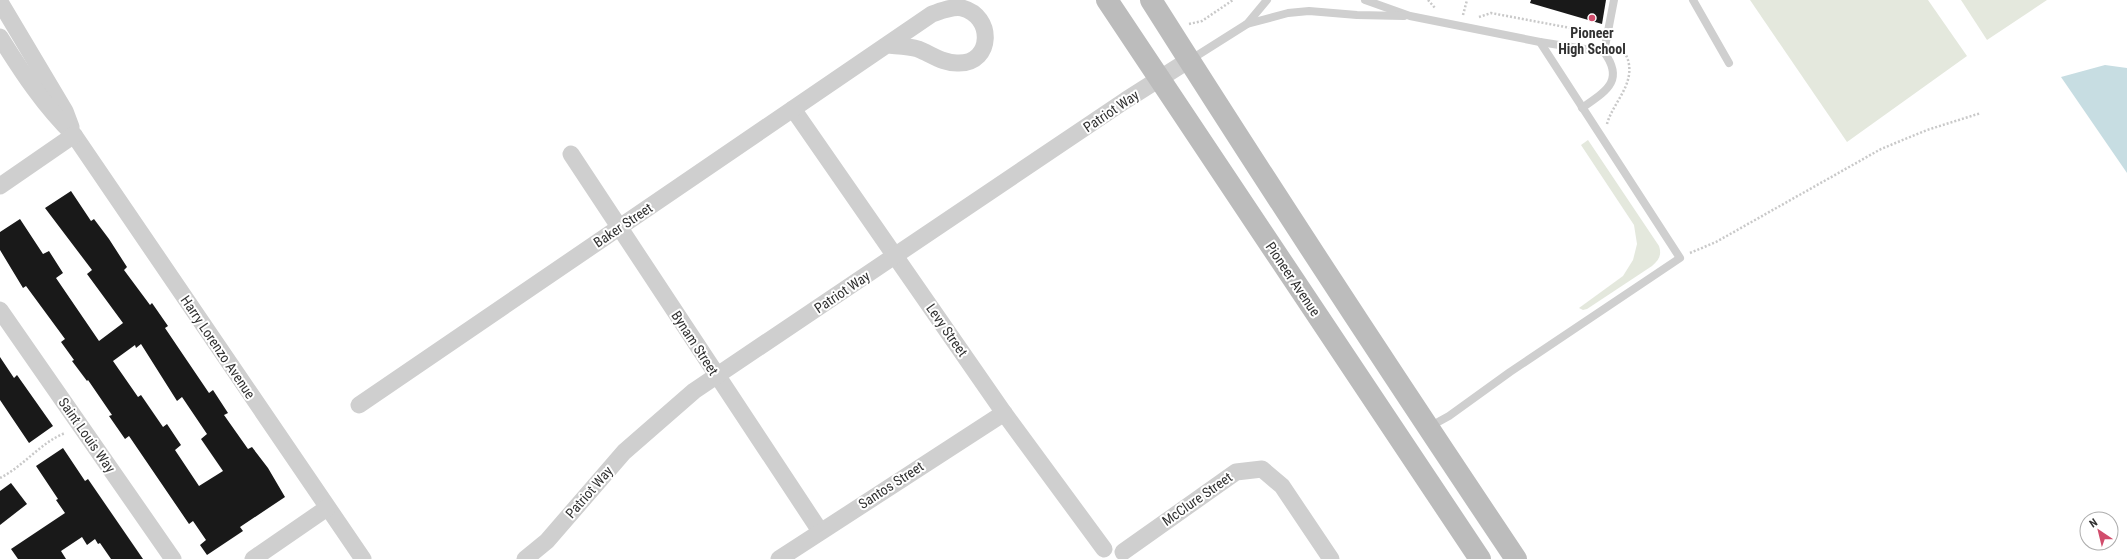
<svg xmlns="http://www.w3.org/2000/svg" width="2127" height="559" font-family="'Roboto Condensed',sans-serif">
	<rect width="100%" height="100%" fill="#fff"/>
	<g fill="#e4e8dd">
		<polygon points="1750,0 1928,0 1967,56 1847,142"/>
		<polygon points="1961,0 2047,0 1987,40"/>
		<path d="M 1588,140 L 1659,246 C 1662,255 1659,260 1652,266 L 1587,309 L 1583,310 L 1579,308 L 1623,276 L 1633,260 L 1637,244 L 1634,225 L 1581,145 Z"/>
	</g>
	<polygon fill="#c7dde2" points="2105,65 2127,68 2127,173 2061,77"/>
	<g fill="#191919" fill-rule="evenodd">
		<polygon points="1531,0 1606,0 1602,24 1530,3"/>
		<path d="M 71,191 L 91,221 L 94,219 L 109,239 L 127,267 L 124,270 L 150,305 L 152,303 L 168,326 L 165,328 L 188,362 L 209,393 L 213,390 L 228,413 L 224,415 L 248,449 L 252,447 L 268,468 L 285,497 L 240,527 L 243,531 L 207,555 L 200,545 L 206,540 L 193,521 L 189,524 L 129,436 L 125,439 L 109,416 L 112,415 L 88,380 L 87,381 L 72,361 L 74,360 L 61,342 L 65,339 L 26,286 L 23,288 L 0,250 L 0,232 L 20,219 L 43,254 L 49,251 L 63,273 L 56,278 L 99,341 L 123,323 L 87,274 L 92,270 L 45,208 ZM 141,344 L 177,401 L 182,397 L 207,434 L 201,439 L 223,471 L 199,486 L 175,450 L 181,445 L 167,424 L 163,427 L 141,395 L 138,397 L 113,361 L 135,345 L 136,348 Z"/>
		<polygon points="0,357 14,378 17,375 53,426 29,443 0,400"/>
		<polygon points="63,448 85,481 88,479 143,559 111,559 100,543 98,544 95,539 87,545 82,537 61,551 66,559 18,559 11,549 65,513 56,500 58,499 36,466"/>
		<polygon points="11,483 27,504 0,525 0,491"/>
	</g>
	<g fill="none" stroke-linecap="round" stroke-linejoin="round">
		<g stroke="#c9c9c9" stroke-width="2.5" stroke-dasharray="2 2" stroke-linecap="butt">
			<polyline points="1428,0 1435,8"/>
			<polyline points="1463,15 1467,0"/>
			<polyline points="1479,17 1491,13 1597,33"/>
			<polyline points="1189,24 1202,21 1233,0"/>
			<path d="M 1607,124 C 1613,102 1635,85 1628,60 C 1627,55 1621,49 1617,45"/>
			<polyline points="1690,253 1716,242 1881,149 1927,130 1981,113"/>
			<path d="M 0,478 C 24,466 40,443 65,433"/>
		</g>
		<g stroke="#cfcfcf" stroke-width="8">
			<polyline points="1365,0 1410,16 1540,42 1680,258 1510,372 1449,416 1429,427"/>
			<polyline points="1693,0 1729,63"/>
			<polyline points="1247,24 1288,13 1309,11 1357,15 1404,16"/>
			<path d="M 1540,42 L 1604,52 C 1625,81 1606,91 1582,108"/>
			<polyline points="1604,52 1614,0"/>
			<polyline points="1190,60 1247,24 1267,0"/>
		</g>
		<g stroke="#cfcfcf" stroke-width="17">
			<polyline points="0,2 65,111 71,127"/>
			<path d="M 0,37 C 22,72 44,106 74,135 L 363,559"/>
			<polyline points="793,109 1004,413 1104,549"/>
			<polyline points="571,154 820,531"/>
			<polyline points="0,186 74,135"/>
			<polyline points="0,310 173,559"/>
			<path d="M 359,405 L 932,14 C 941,11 953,6 962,8 C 994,16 993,63 959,63 C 944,64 931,54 918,49 C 909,46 897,46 887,45"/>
			<polyline points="1123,552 1236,472 1262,469 1282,486 1331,559"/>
			<polyline points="253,559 327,508"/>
			<polyline points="525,559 547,541 624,452 694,391 1126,100 1189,60"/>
			<polyline points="779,559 1004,413"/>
		</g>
		<g stroke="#bcbcbc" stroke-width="22">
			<polyline points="1107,0 1480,559"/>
			<path d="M 1151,0 C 1270,188 1392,374 1516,559"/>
		</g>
	</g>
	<circle fill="#d14d6c" stroke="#fff" stroke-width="1.5" cx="1592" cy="18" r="4"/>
	<g text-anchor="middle" stroke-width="4" stroke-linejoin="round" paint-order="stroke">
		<g font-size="14" font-weight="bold" fill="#323232" stroke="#fff">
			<text x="1592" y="38">Pioneer<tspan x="1592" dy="16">High School</tspan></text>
		</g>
		<g font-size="14" fill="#323232" stroke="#fff">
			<text transform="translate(1111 111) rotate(-34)" y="5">Patriot Way</text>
			<text transform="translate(623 225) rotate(-34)" y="5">Baker Street</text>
			<text transform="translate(1293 279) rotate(56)" y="5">Pioneer Avenue</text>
			<text transform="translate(842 292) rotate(-34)" y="5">Patriot Way</text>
			<text transform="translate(947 330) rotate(55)" y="5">Levy Street</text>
			<text transform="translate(695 343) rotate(57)" y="5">Bynam Street</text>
			<text transform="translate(218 347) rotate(56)" y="5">Harry Lorenzo Avenue</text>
			<text transform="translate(87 435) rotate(55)" y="5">Saint Louis Way</text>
			<text transform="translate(891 485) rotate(-33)" y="5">Santos Street</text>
			<text transform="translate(589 492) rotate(-49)" y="5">Patriot Way</text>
			<text transform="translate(1197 499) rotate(-35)" y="5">McClure Street</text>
		</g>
	</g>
	<g transform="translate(2099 531) rotate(325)"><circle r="19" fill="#ffffff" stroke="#adadad"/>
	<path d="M0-3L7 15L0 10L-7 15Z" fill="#d14d6c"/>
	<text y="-6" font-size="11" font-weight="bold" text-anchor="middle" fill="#323232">N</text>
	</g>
</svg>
